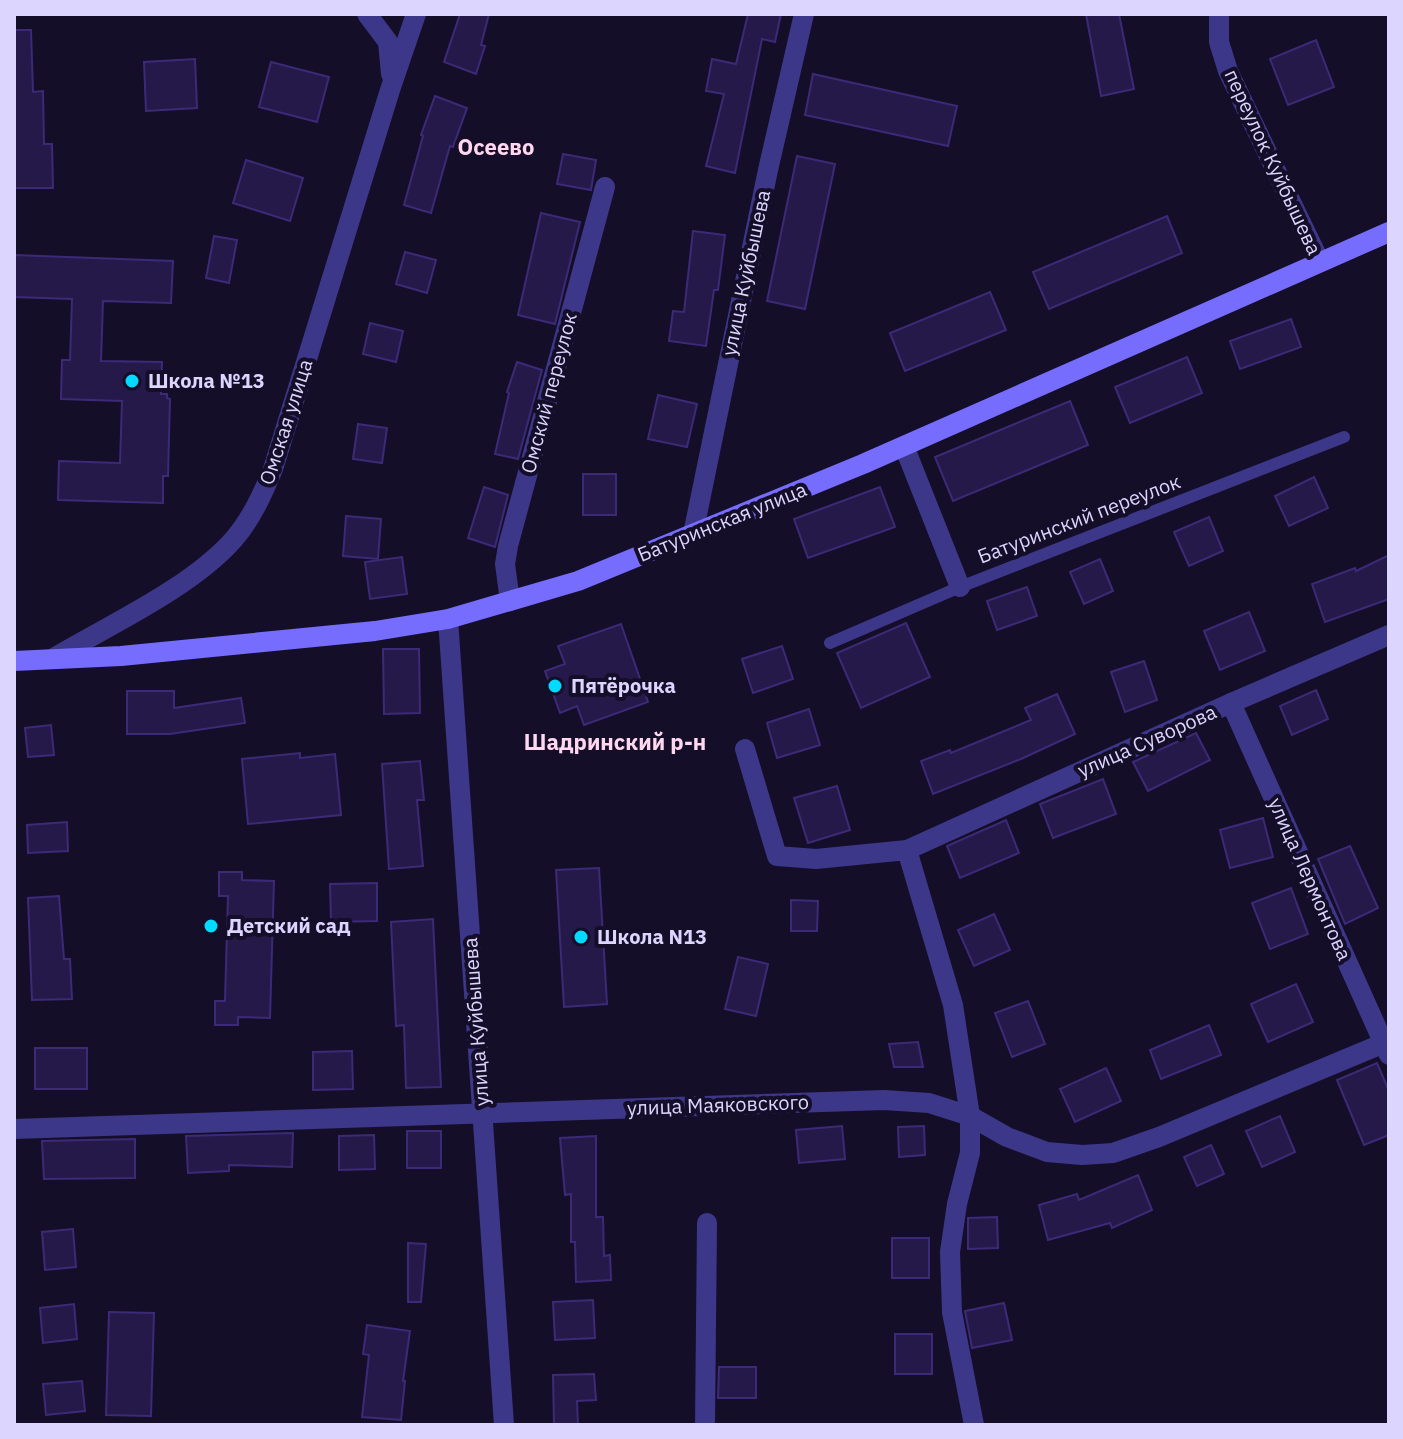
<svg xmlns="http://www.w3.org/2000/svg" width="1403" height="1439" font-family="'IBM Plex Sans',sans-serif">
	<rect width="100%" height="100%" fill="#140e28"/>
	<g fill="#25194a" stroke="#3c2a78" stroke-width="2">
		<polygon points="460,14 489,14 481,45 485,46 476,74 444,62"/>
		<polygon points="748,14 781,14 775,42 762,39 735,173 706,166 724,94 706,91 712,59 736,64"/>
		<polygon points="1086,14 1119,14 1134,89 1101,96"/>
		<polygon points="14,30 31,30 33,92 43,91 44,144 52,144 53,188 14,188"/>
		<polygon points="1316,40 1334,87 1288,105 1270,59"/>
		<polygon points="195,59 197,108 146,111 144,62"/>
		<polygon points="271,62 329,77 317,122 259,107"/>
		<polygon points="813,74 957,106 948,146 805,115"/>
		<polygon points="435,96 467,108 453,147 450,146 431,213 404,205 423,136 421,135"/>
		<polygon points="563,154 596,160 591,190 557,184"/>
		<polygon points="797,156 835,164 805,309 767,301"/>
		<polygon points="246,160 303,178 290,221 233,203"/>
		<polygon points="541,213 580,222 555,324 518,315"/>
		<polygon points="1167,216 1182,253 1049,309 1033,272"/>
		<polygon points="693,231 725,235 718,290 714,290 706,346 669,341 673,311 684,312"/>
		<polygon points="214,236 237,240 229,283 206,278"/>
		<polygon points="405,252 436,260 427,293 396,284"/>
		<polygon points="14,255 173,261 171,303 103,301 101,361 162,362 161,394 167,394 167,398 170,399 168,476 163,476 163,503 58,500 59,461 120,463 122,401 61,399 62,360 70,360 72,299 14,297"/>
		<polygon points="990,292 1006,330 905,371 890,333"/>
		<polygon points="1291,319 1301,347 1240,369 1230,341"/>
		<polygon points="370,323 403,331 396,362 363,354"/>
		<polygon points="1187,357 1202,393 1130,423 1115,387"/>
		<polygon points="517,362 542,370 518,459 495,454 509,393 507,392"/>
		<polygon points="658,395 697,404 687,447 648,439"/>
		<polygon points="1070,401 1088,445 953,501 935,457"/>
		<polygon points="358,424 387,428 382,463 353,459"/>
		<rect x="583" y="474" width="33" height="41"/>
		<polygon points="1314,477 1328,508 1289,526 1275,496"/>
		<polygon points="484,487 508,495 495,547 468,538"/>
		<polygon points="880,487 895,527 808,558 794,519"/>
		<polygon points="346,516 381,519 378,559 343,556"/>
		<polygon points="1209,517 1223,551 1189,566 1174,532"/>
		<polygon points="1389,555 1389,599 1325,622 1312,584 1355,568 1356,571"/>
		<polygon points="402,557 407,594 370,599 365,562"/>
		<polygon points="1100,559 1113,591 1084,604 1070,572"/>
		<polygon points="1027,587 1037,616 997,630 987,601"/>
		<polygon points="1249,612 1265,651 1220,670 1204,631"/>
		<polygon points="906,623 930,677 861,708 837,653"/>
		<polygon points="621,624 648,702 584,725 577,706 560,713 545,671 565,664 558,646"/>
		<polygon points="782,646 793,679 753,693 742,659"/>
		<polygon points="383,649 419,649 420,713 384,714"/>
		<polygon points="1144,661 1157,700 1125,712 1111,672"/>
		<polygon points="1316,690 1328,719 1292,735 1280,706"/>
		<polygon points="127,691 174,691 174,708 241,698 245,723 170,734 127,734"/>
		<polygon points="1057,694 1075,734 1021,759 933,794 921,761 950,750 951,753 1031,720 1025,708"/>
		<polygon points="809,709 820,745 777,758 767,723"/>
		<polygon points="51,725 54,755 28,757 25,728"/>
		<polygon points="1196,733 1210,760 1148,791 1133,762"/>
		<polygon points="300,753 300,758 335,754 341,815 248,824 242,759"/>
		<polygon points="420,761 424,800 417,800 423,866 389,869 382,764"/>
		<polygon points="1103,779 1116,814 1053,838 1040,804"/>
		<polygon points="837,786 850,830 808,843 794,798"/>
		<polygon points="1263,818 1273,857 1230,868 1220,830"/>
		<polygon points="1006,820 1019,853 960,878 947,846"/>
		<polygon points="67,822 68,851 28,853 27,825"/>
		<polygon points="1350,846 1378,908 1345,924 1318,859"/>
		<polygon points="599,868 607,1004 564,1007 556,870"/>
		<polygon points="219,872 242,872 242,880 274,881 270,1018 238,1017 238,1025 215,1025 215,1001 225,1001 228,896 219,896"/>
		<polygon points="377,883 377,921 331,922 330,884"/>
		<polygon points="1291,888 1308,934 1270,949 1252,903"/>
		<polygon points="59,896 64,959 70,959 72,999 32,1000 28,898"/>
		<polygon points="791,900 818,901 817,931 791,931"/>
		<polygon points="994,914 1010,950 974,966 958,930"/>
		<polygon points="433,919 441,1087 406,1088 404,1025 396,1026 391,922"/>
		<polygon points="738,957 768,964 756,1016 725,1009"/>
		<polygon points="1296,984 1313,1022 1268,1042 1251,1004"/>
		<polygon points="1028,1001 1045,1044 1012,1057 995,1013"/>
		<polygon points="1209,1025 1221,1055 1161,1079 1150,1050"/>
		<polygon points="918,1042 923,1067 894,1067 889,1044"/>
		<rect x="35" y="1048" width="52" height="41"/>
		<polygon points="352,1051 353,1089 313,1090 313,1052"/>
		<polygon points="1377,1063 1389,1091 1389,1135 1364,1145 1337,1080"/>
		<polygon points="1106,1068 1121,1101 1075,1122 1060,1089"/>
		<polygon points="1280,1116 1295,1152 1262,1167 1246,1131"/>
		<polygon points="842,1126 845,1159 799,1163 796,1130"/>
		<polygon points="924,1126 925,1155 899,1157 898,1127"/>
		<rect x="407" y="1131" width="34" height="37"/>
		<polygon points="293,1133 292,1167 229,1165 229,1171 188,1173 186,1136"/>
		<polygon points="374,1135 375,1169 339,1170 339,1136"/>
		<polygon points="596,1136 596,1217 603,1217 604,1256 610,1255 611,1280 576,1282 575,1242 571,1242 571,1194 565,1195 560,1138"/>
		<polygon points="135,1139 135,1178 44,1179 42,1141"/>
		<polygon points="1211,1145 1224,1174 1197,1186 1184,1157"/>
		<polygon points="1138,1175 1152,1210 1112,1228 1110,1223 1048,1240 1039,1205 1077,1194 1079,1200"/>
		<polygon points="997,1217 998,1248 968,1249 968,1218"/>
		<polygon points="73,1229 76,1267 45,1270 42,1232"/>
		<rect x="892" y="1238" width="37" height="40"/>
		<polygon points="408,1243 426,1244 421,1302 408,1302"/>
		<polygon points="593,1300 595,1338 555,1340 553,1302"/>
		<polygon points="1004,1303 1012,1340 972,1348 965,1311"/>
		<polygon points="74,1304 77,1339 43,1343 40,1308"/>
		<polygon points="109,1312 154,1313 151,1416 106,1415"/>
		<polygon points="367,1325 410,1331 403,1381 405,1381 401,1420 362,1417 369,1355 363,1354"/>
		<rect x="895" y="1334" width="37" height="40"/>
		<polygon points="719,1367 756,1367 756,1398 718,1398"/>
		<polygon points="594,1374 596,1400 577,1401 578,1425 554,1425 553,1375"/>
		<polygon points="82,1381 85,1411 46,1415 43,1384"/>
	</g>
	<g fill="none" stroke-linecap="round" stroke-linejoin="round">
		<polyline stroke="#3d378a" stroke-width="12" points="830,643 960,587 1344,437"/>
		<g stroke="#3d378a" stroke-width="20">
			<polyline points="1219,14 1219,42 1228,71 1320,262"/>
			<polyline points="904,446 960,587"/>
			<polyline points="693,534 768,170 804,14"/>
			<polyline points="510,601 505,564 508,546 605,187"/>
			<polyline points="448,619 504,1425"/>
			<polyline points="1231,703 1389,1055"/>
			<polyline points="745,749 777,856 816,859 907,850 953,1005 970,1116 970,1153 957,1204 950,1252 952,1312 974,1425"/>
			<polyline points="907,850 1231,703 1389,635"/>
			<polyline points="14,1129 884,1100 929,1103 970,1116 1007,1137 1047,1152 1082,1155 1113,1153 1159,1137 1389,1041"/>
			<polyline points="705,1425 707,1223"/>
		</g>
		<g stroke="#3d378a" stroke-width="20">
			<polyline points="367,14 388,42 391,74"/>
			<path d="M 52,659 C 109,625 191,588 234,539 C 252,518 263,493 273,469 L 390,90 L 416,14"/>
		</g>
		<polyline stroke="#766dff" stroke-width="20" points="14,661 121,656 375,631 448,619 578,581 863,464 1389,232"/>
	</g>
	<g fill="#02dbff" stroke="#140e28" stroke-width="3">
		<circle cx="132" cy="381" r="8"/>
		<circle cx="555" cy="686" r="8"/>
		<circle cx="211" cy="926" r="8"/>
		<circle cx="581" cy="937" r="8"/>
	</g>
	<g text-anchor="middle" stroke-width="8" stroke-linejoin="round" paint-order="stroke">
		<g font-size="20" fill="#dcd6ff" stroke="#140e28">
			<text transform="translate(1273 162) rotate(65)" y="7">переулок Куйбышева</text>
			<text transform="translate(746 273) rotate(-78)" y="7">улица Куйбышева</text>
			<text transform="translate(549 393) rotate(-75)" y="7">Омский переулок</text>
			<text transform="translate(286 422) rotate(-72)" y="7">Омская улица</text>
			<text transform="translate(1079 519) rotate(-21)" y="7">Батуринский переулок</text>
			<text transform="translate(722 522) rotate(-22)" y="7">Батуринская улица</text>
			<text transform="translate(1147 741) rotate(-24)" y="7">улица Суворова</text>
			<text transform="translate(1310 879) rotate(66)" y="7">улица Лермонтова</text>
			<text transform="translate(476 1022) rotate(-94)" y="7">улица Куйбышева</text>
			<text transform="translate(718 1105) rotate(-2)" y="7">улица Маяковского</text>
		</g>
		<g font-size="20" font-weight="bold" fill="#dcd6ff" stroke="#140e28" text-anchor="start">
			<text x="148" y="388">Школа №13</text>
			<text x="571" y="693">Пятёрочка</text>
			<text x="227" y="933">Детский сад</text>
			<text x="597" y="944">Школа N13</text>
		</g>
		<g font-size="22" font-weight="bold" fill="#ffd8ef" stroke="#140e28">
			<text x="496" y="155">Осеево</text>
			<text x="615" y="750">Шадринский р-н</text>
		</g>
	</g>
	<rect width="1403" height="1439" fill="none" stroke="#dcd6ff" stroke-width="32"/>
</svg>
